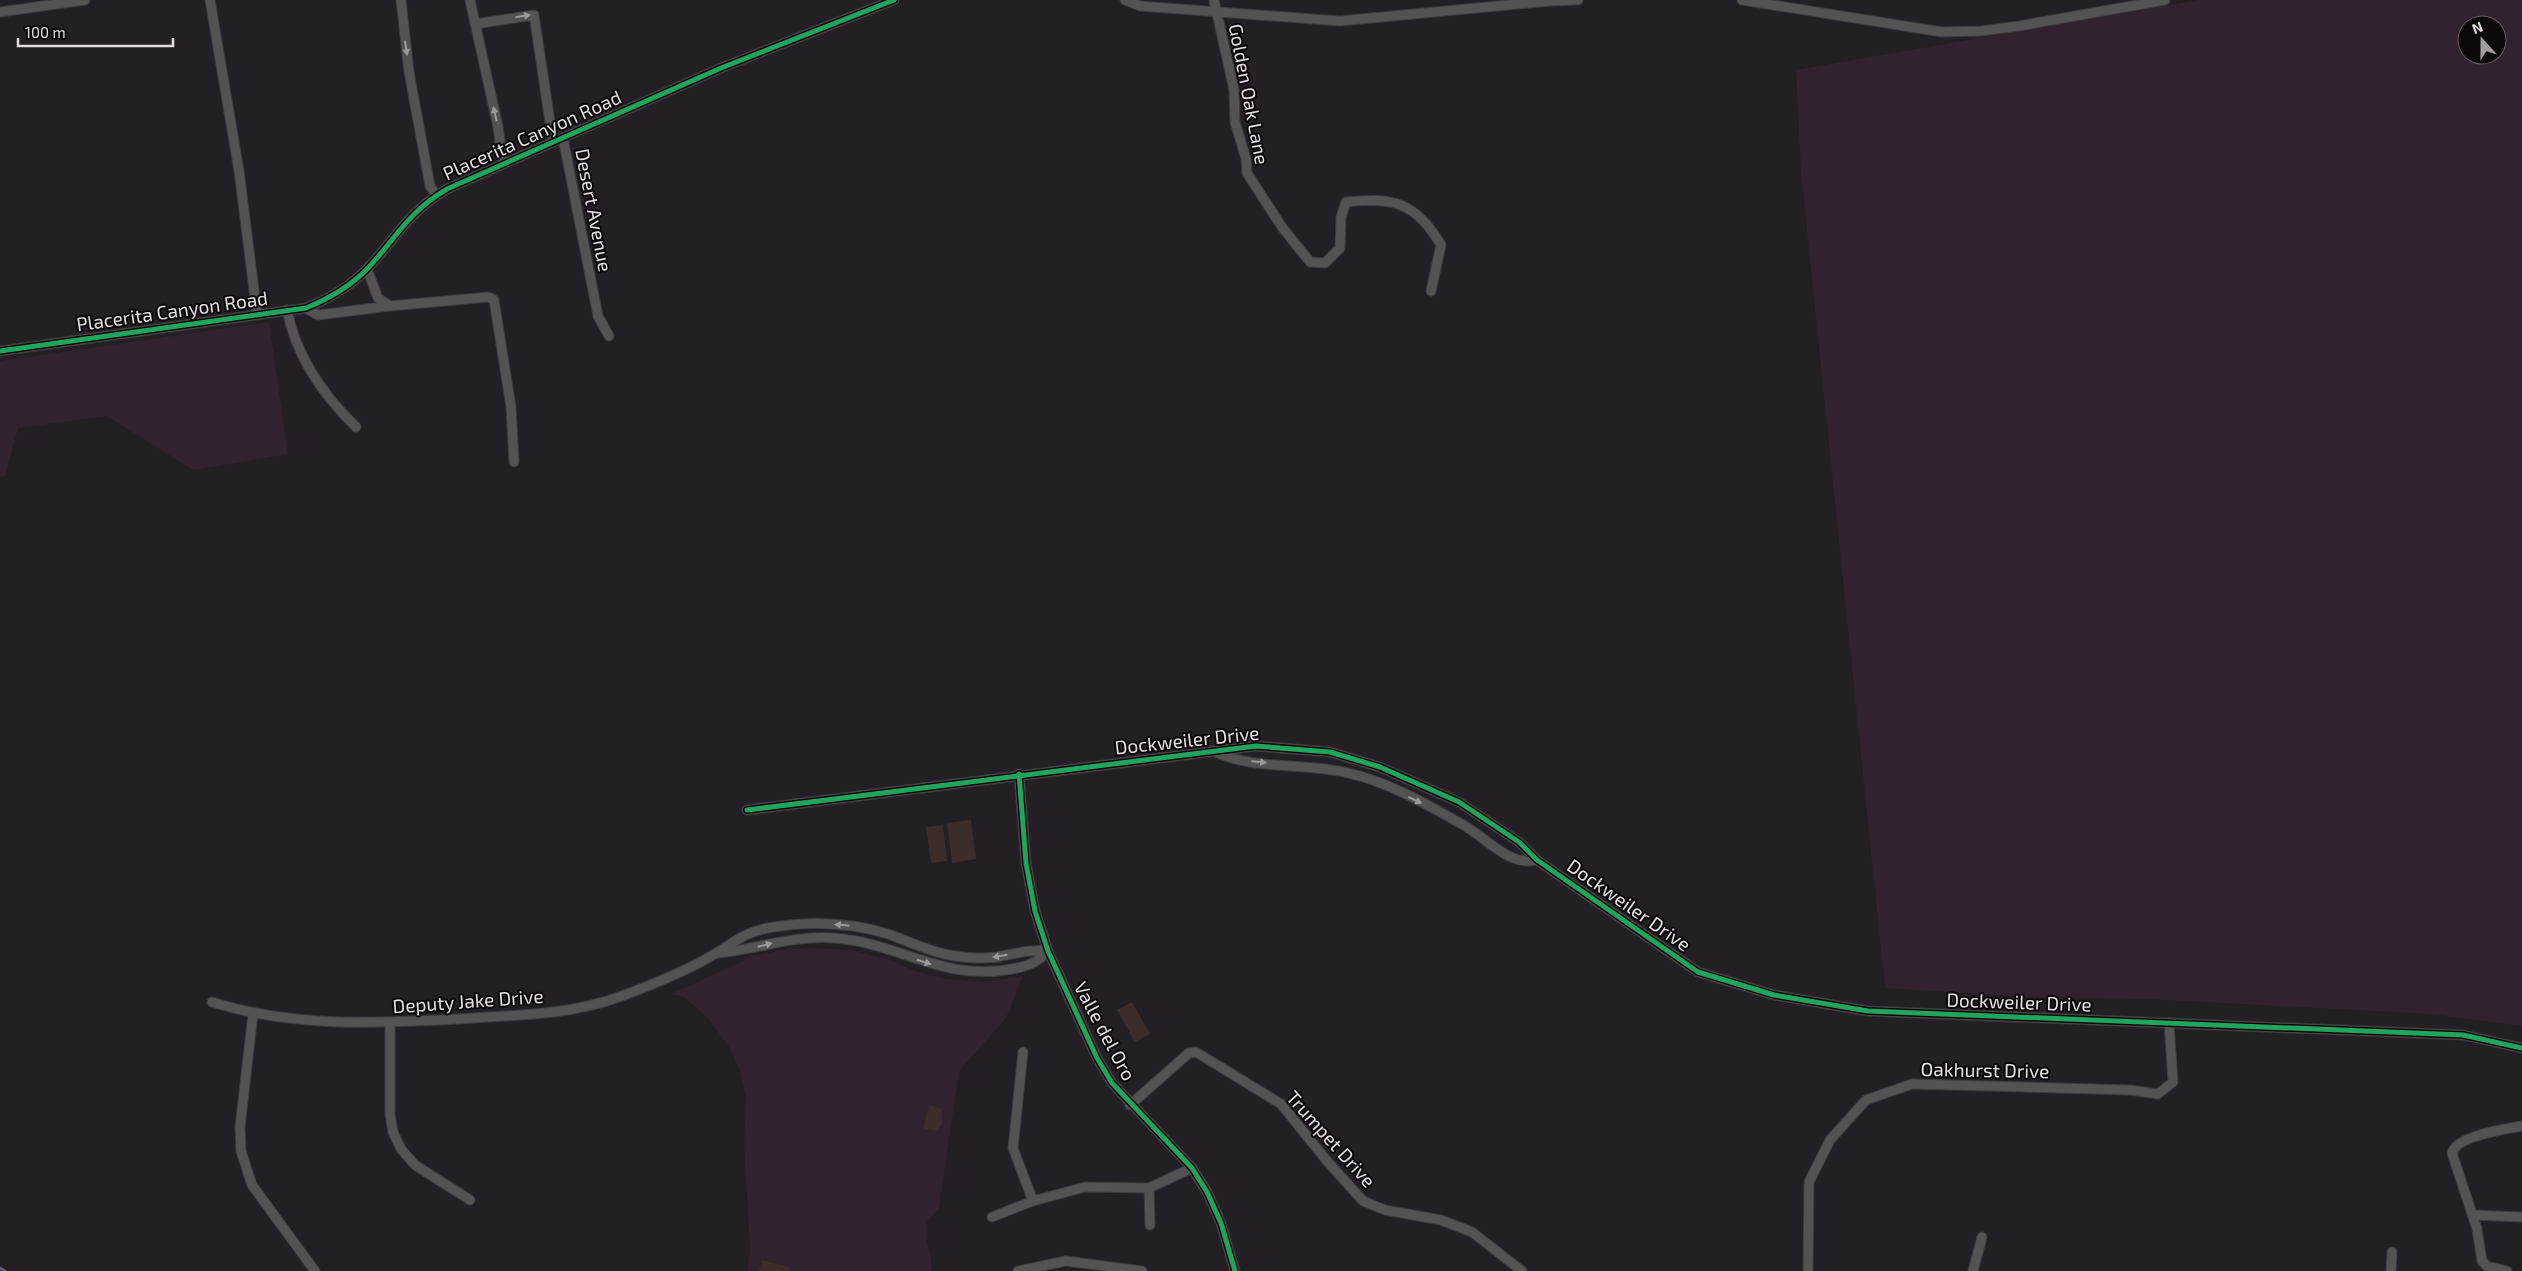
<svg xmlns="http://www.w3.org/2000/svg" width="2522" height="1271" font-family="'Exo 2',sans-serif">
	<rect width="100%" height="100%" fill="#241f24"/>
	<g fill="#31222f" fill-rule="evenodd">
		<path d="M 2198,0 L 2522,0 L 2522,1026 L 2431,1014 L 2148,999 L 2036,997 L 1885,988 L 1801,172 L 1796,70 ZM 2467,25 L 2497,25 L 2497,55 L 2467,55 Z"/>
		<polygon points="269,322 288,454 193,470 107,416 18,428 5,476 0,477 0,361"/>
		<polygon points="814,948 850,950 888,959 915,971 946,979 985,982 1023,976 1006,1018 959,1071 939,1208 927,1222 926,1240 931,1257 931,1271 747,1271 750,1250 744,1145 746,1097 740,1070 729,1047 707,1017 684,997 671,994 754,956 787,949"/>
	</g>
	<g fill="#3c2c2a">
		<polygon points="971,820 976,859 952,863 947,823"/>
		<polygon points="943,825 947,861 931,863 926,827"/>
		<polygon points="1132,1002 1150,1034 1135,1042 1117,1010"/>
		<polygon points="929,1105 942,1109 942,1125 936,1131 925,1129 924,1126"/>
		<polygon points="762,1260 790,1267 789,1271 759,1271"/>
	</g>
	<g fill="none" stroke-linecap="round" stroke-linejoin="round">
		<polyline stroke="#596179" stroke-width="3" points="0,1268 5,1271"/>
		<g stroke="#3e3b3e" stroke-width="11">
			<g id="street">
				<polyline points="210,0 239,171 257,314"/>
				<polyline points="401,0 409,72 430,186 436,195"/>
				<polyline points="470,0 498,127 503,162"/>
				<polyline points="1125,0 1140,6 1340,21 1550,1 1578,0"/>
				<path d="M 1214,0 L 1234,90 L 1235,122 L 1246,159 L 1247,173 L 1282,227 L 1310,262 L 1325,263 L 1340,248 L 1341,217 L 1346,202 C 1393,197 1416,202 1441,245 L 1431,291"/>
				<polyline points="1742,0 1942,32 1981,31 2019,26 2165,0"/>
				<polyline points="0,12 85,0"/>
				<polyline points="475,24 534,15 553,142"/>
				<polyline points="563,138 598,316 609,336"/>
				<polyline points="367,269 378,298 390,306 488,297 494,300 511,407 514,462"/>
				<polyline points="306,308 318,315 390,306"/>
				<path d="M 287,310 C 296,356 323,395 356,427"/>
				<path d="M 0,351 L 306,308 C 328,299 351,286 368,268 C 397,237 408,212 447,189 L 721,68 L 894,0"/>
				<path d="M 1213,751 C 1254,771 1304,762 1348,773 C 1389,782 1428,805 1465,826 C 1487,839 1510,867 1537,860"/>
				<polyline points="1019,774 1026,863 1035,911 1048,951 1097,1058 1112,1083 1192,1168 1207,1192 1221,1223 1235,1271"/>
				<polyline points="747,810 1256,746 1330,752 1380,767 1459,802 1519,842 1537,860 1698,972 1774,995 1868,1011 2463,1035 2522,1048"/>
				<path d="M 718,953 C 757,949 794,935 834,938 C 901,943 941,982 1012,969 C 1028,966 1037,963 1048,951"/>
				<path d="M 212,1002 C 297,1029 386,1023 474,1018 C 523,1015 572,1014 619,997 C 649,986 691,969 718,952 C 737,940 744,933 768,928 C 807,921 849,922 888,934 C 908,941 928,951 949,955 C 965,958 981,959 997,957 C 1014,954 1030,949 1048,951"/>
				<polyline points="253,1014 240,1127 241,1151 252,1185 315,1271"/>
				<polyline points="390,1023 390,1114 393,1132 401,1149 415,1165 470,1200"/>
				<polyline points="1023,1052 1013,1148 1033,1201"/>
				<polyline points="1130,1105 1189,1053 1196,1052 1281,1104 1327,1161 1363,1201 1385,1210 1441,1220 1472,1232 1522,1271"/>
				<polyline points="1149,1188 1150,1225"/>
				<polyline points="2473,1215 2522,1217"/>
				<polyline points="992,1217 1033,1201 1085,1187 1149,1188 1192,1168"/>
				<polyline points="1018,1271 1066,1261 1142,1271"/>
				<polyline points="1808,1271 1809,1182 1830,1140 1866,1100 1912,1084 2130,1090 2158,1094 2173,1082 2169,1023"/>
				<polyline points="1973,1271 1982,1237"/>
				<polyline points="2391,1271 2392,1252"/>
				<path d="M 2507,1271 L 2487,1266 L 2482,1261 L 2477,1229 L 2452,1153 C 2456,1136 2505,1129 2522,1126"/>
			</g>
		</g>
		<use href="#street" stroke="#545253" stroke-width="9"/>
		<g stroke="#0d080c" stroke-width="8">
			<g id="cycleway">
				<path d="M 0,351 L 306,308 C 328,299 351,286 368,268 C 397,237 408,212 447,189 L 721,68 L 894,0"/>
				<polyline points="1019,774 1026,863 1035,911 1048,951 1097,1058 1112,1083 1192,1168 1207,1192 1221,1223 1235,1271"/>
				<polyline points="747,810 1256,746 1330,752 1380,767 1459,802 1519,842 1537,860 1698,972 1774,995 1868,1011 2463,1035 2522,1048"/>
			</g>
		</g>
		<use href="#cycleway" stroke="#20a55d" stroke-width="5"/>
	</g>
	<defs><path id="oneway-solid" d="M-6-.8H1V-3.2L6.5 0L1 3.2V.8H-6Z" transform="scale(1.25)"/></defs>
	<g fill="#9d989c">
		<use href="#oneway-solid" transform="translate(523 16) rotate(-9)"/>
		<use href="#oneway-solid" transform="translate(406 48) rotate(82)"/>
		<use href="#oneway-solid" transform="translate(495 114) rotate(-103)"/>
		<use href="#oneway-solid" transform="translate(1259 762) rotate(5)"/>
		<use href="#oneway-solid" transform="translate(1415 800) rotate(25)"/>
		<use href="#oneway-solid" transform="translate(842 925) rotate(-174)"/>
		<use href="#oneway-solid" transform="translate(765 945) rotate(-14)"/>
		<use href="#oneway-solid" transform="translate(1000 956) rotate(171)"/>
		<use href="#oneway-solid" transform="translate(924 962) rotate(18)"/>
	</g>
	<g text-anchor="middle" stroke-width="4" stroke-linejoin="round" paint-order="stroke">
		<g font-size="19" fill="#e6dee5" stroke="#0d080c">
			<text transform="translate(1249 94) rotate(79)" y="7">Golden Oak Lane</text>
			<text transform="translate(532 135) rotate(-24)" y="7">Placerita Canyon Road</text>
			<text transform="translate(594 210) rotate(79)" y="7">Desert Avenue</text>
			<text transform="translate(172 311) rotate(-8)" y="7">Placerita Canyon Road</text>
			<text transform="translate(1187 740) rotate(-6)" y="7">Dockweiler Drive</text>
			<text transform="translate(1629 905) rotate(35)" y="7">Dockweiler Drive</text>
			<text transform="translate(468 1001) rotate(-4)" y="7">Deputy Jake Drive</text>
			<text transform="translate(2019 1002) rotate(2)" y="7">Dockweiler Drive</text>
			<text transform="translate(1105 1031) rotate(62)" y="7">Valle del Oro</text>
			<text transform="translate(1985 1070) rotate(1)" y="7">Oakhurst Drive</text>
			<text transform="translate(1331 1139) rotate(48)" y="7">Trumpet Drive</text>
		</g>
	</g>
	<g transform="translate(2482 40) rotate(339)"><circle r="24" fill="#0d080c" stroke="#645e63"/>
	<path d="M0-4L9 19L0 12L-9 19Z" fill="#a29ba1"/>
	<text y="-8" font-size="14" font-weight="bold" text-anchor="middle" fill="#e6dee5">N</text>
	</g>
	<path d="M18 38v8h155v-8" fill="none" stroke="#e6dee5" stroke-width="2.5"/>
	<text x="25" y="38" font-size="15" fill="#e6dee5" stroke="#0d080c" stroke-width="4" paint-order="stroke">100 m</text>
</svg>
